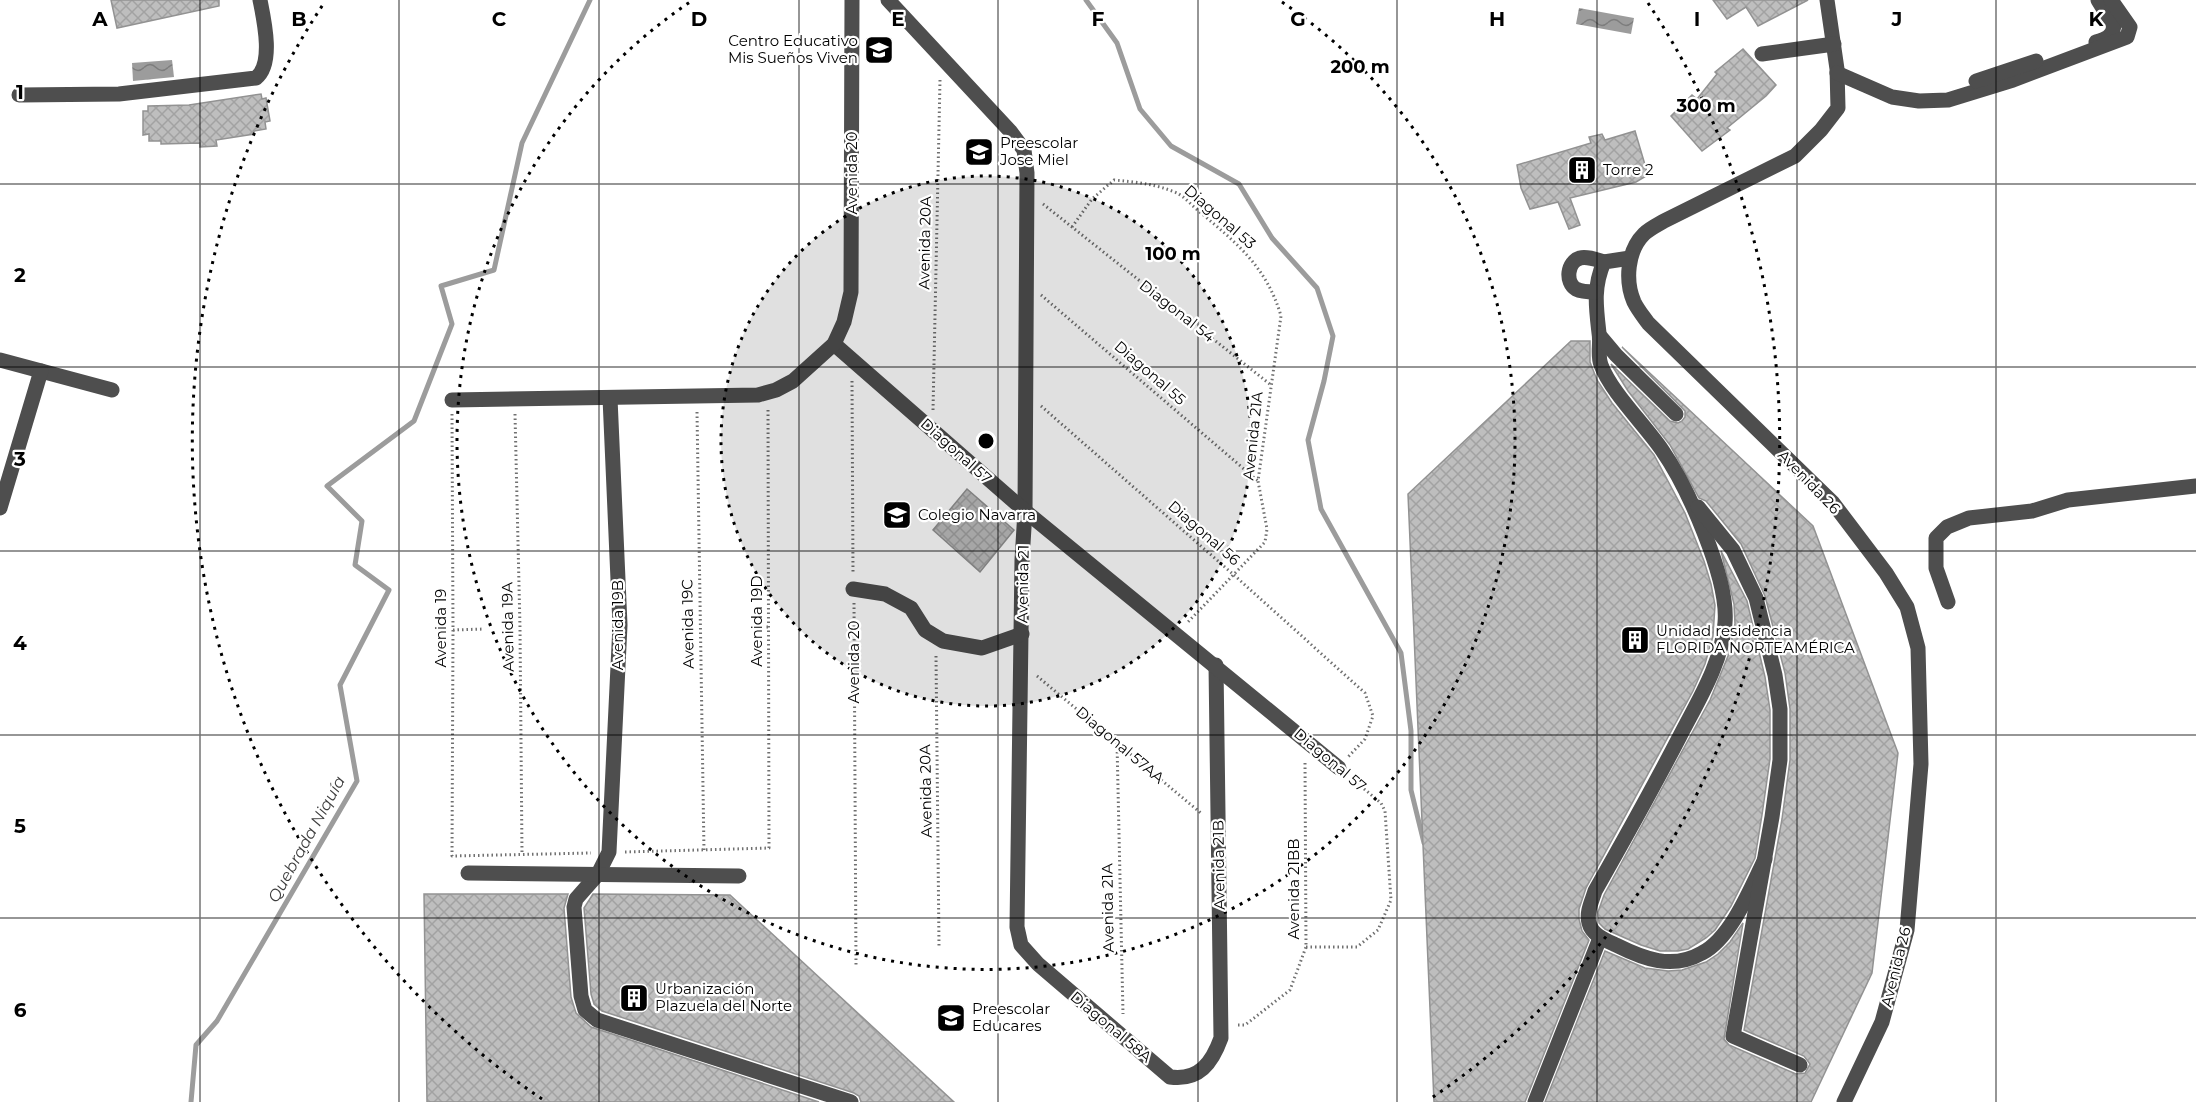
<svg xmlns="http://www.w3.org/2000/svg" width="2196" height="1102" font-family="Montserrat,sans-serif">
	<defs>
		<pattern id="water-waves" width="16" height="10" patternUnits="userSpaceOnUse" patternTransform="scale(1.5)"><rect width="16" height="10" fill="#9c9c9c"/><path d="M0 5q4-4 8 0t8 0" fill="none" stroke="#7d7d7d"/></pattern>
		<pattern id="building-cross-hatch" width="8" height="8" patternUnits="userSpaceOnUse" patternTransform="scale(1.5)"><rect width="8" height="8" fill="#bebebe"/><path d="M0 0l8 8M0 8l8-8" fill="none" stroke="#a2a2a2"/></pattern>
	</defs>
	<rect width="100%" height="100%" fill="#fff"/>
	<g fill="url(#water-waves)">
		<polygon points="1579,8 1634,18 1631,34 1576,24"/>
		<polygon points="172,60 174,77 133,81 132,63"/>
	</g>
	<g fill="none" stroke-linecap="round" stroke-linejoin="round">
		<g stroke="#9c9c9c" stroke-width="5">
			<polyline points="1086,0 1117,43 1140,109 1171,146 1239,184 1272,238 1317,288 1333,336 1324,381 1308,440 1321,509 1401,653 1411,731 1411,790 1424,843"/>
			<polyline points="191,1102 196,1045 217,1021 357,781 340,685 389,590 355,565 362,521 327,486 414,421 452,324 441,286 494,270 522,143 590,0"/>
		</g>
	</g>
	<g fill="url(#building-cross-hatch)" stroke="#929292" stroke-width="1.5">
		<polygon points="111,0 219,0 219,6 117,28"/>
		<polygon points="1713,0 1808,0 1758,26 1746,7 1727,19"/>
		<polygon points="1743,49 1776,85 1766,96 1727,128 1730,130 1702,151 1671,116 1692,95 1697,99 1717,74 1715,72"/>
		<polygon points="261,94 262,99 266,98 270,121 265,122 266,129 254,131 254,134 216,140 217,146 200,147 200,143 161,144 161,141 149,141 149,134 143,135 143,111 148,111 148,106 189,105"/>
		<polygon points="1635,131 1648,175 1636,182 1570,198 1580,225 1569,229 1558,202 1530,209 1521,188 1517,165 1591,143 1589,137 1602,134 1605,140"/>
		<polygon points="1571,341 1590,341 1590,362 1597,380 1612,403 1654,455 1685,513 1704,561 1711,584 1715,605 1713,636 1705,664 1693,691 1586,888 1579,909 1579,919 1582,931 1589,940 1525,1102 1434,1102 1408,494"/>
		<polygon points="1622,347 1813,526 1898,753 1872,973 1811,1102 1545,1102 1605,951 1645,968 1668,971 1682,970 1706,962 1718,954 1730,942 1743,923 1724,1039 1729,1045 1796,1074 1805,1073 1810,1064 1804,1056 1744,1030 1782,819 1790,760 1790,709 1785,673 1765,596 1741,544 1706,501 1699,498 1670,445 1628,391 1611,364 1670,421 1678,423 1682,421 1685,417 1685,411"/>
		<polygon points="967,489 1014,530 980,572 933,530"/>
		<polygon points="1721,551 1747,601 1765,677 1770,710 1770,759 1762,815 1755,858 1731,906 1715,930 1706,938 1688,949 1678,951 1660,951 1641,945 1605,929 1599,923 1598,912 1604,895 1710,700 1728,656 1735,624 1734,604"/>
		<polygon points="424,894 568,894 564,908 571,997 576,1013 591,1027 819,1102 427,1102"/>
		<polygon points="593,894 730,895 954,1102 861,1102 859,1096 854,1093 602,1011 594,1004 591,994 584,908"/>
	</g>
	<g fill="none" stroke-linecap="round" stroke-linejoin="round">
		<g stroke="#707070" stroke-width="3" stroke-dasharray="1.5 3" stroke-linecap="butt">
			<polyline points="1043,204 1271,385"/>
			<path d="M 1072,227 L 1092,199 L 1114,180 C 1136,182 1156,184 1177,193 C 1185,197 1193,207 1201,213 C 1238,244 1267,268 1281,316 L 1258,481 L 1267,529 L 1265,542 L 1187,623"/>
			<polyline points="1041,295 1258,481"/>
			<polyline points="852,381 853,573"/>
			<polyline points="1041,406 1234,575 1365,693 1373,716 1365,739 1348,757"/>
			<polyline points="933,410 940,80"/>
			<polyline points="697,412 704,851"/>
			<polyline points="452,414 453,630 452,856 591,853"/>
			<polyline points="515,414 520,628 522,854"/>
			<polyline points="854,603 856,965"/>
			<polyline points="753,627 769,627"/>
			<polyline points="453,630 484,629"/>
			<polyline points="936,656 939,946"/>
			<polyline points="1037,676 1202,814"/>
			<polyline points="1117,743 1123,1014"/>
			<polyline points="625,852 769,848 768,408"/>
			<polyline points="1306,947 1357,947 1378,930 1391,900 1385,811 1381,803 1351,778"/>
			<polyline points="1238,1025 1245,1025 1290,990 1306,947 1305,761"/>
		</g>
		<g stroke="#4e4e4e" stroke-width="15">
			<path d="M 888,0 L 1010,131 L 1024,150 L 1027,173 L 1025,511 L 1022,560 L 1017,927 L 1021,945 L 1038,964 L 1170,1077 C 1199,1081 1212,1063 1221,1038 L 1216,665"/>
			<path d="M 1827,0 L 1837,69 L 1838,108 L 1821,130 L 1795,156 L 1664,221 C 1657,225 1649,229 1644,234 C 1627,251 1625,281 1634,302 C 1638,310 1643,316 1648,323 L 1833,503 L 1886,573 L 1907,607 L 1918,648 L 1921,764 L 1907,930 L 1882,1022 L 1844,1102"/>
			<path d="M 2096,42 C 2106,39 2112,37 2114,26 L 2098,0"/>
			<polyline points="1762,54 1834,44"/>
			<polyline points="1837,73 1892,97 1919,101 1948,100 2013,80 2127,37 2130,27 2111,0"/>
			<polyline points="1976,81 2036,61"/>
			<path d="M 19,95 L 119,94 L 256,78 C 274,64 264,20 260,0"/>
			<path d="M 1630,258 L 1604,262 C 1593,287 1596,307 1599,333 C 1601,344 1597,354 1601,365 C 1611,392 1645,425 1662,450 C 1687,486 1729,578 1725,623 C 1722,663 1698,701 1680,736 C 1653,788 1624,840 1595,891 C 1592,901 1586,912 1589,923 C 1592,935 1605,940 1616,945 C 1644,959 1672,970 1702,953 C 1731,938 1751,888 1765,859"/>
			<path d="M 1595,292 C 1589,292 1582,292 1576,289 C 1565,282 1567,262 1580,258 C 1588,256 1597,260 1604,262"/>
			<polyline points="1600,336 1616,355 1676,414"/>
			<polyline points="834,344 1025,511 1339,768"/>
			<polyline points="0,360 112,390"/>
			<polyline points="610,398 620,625 609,852 598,874 576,899 574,907 581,996 585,1010 597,1020 851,1102"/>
			<polyline points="452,400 758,395 776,390 793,381 834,344 844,322 851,292 852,0"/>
			<polyline points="1698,507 1733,550 1756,598 1775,675 1780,709 1780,760 1772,817 1733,1036 1800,1065"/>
			<polyline points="0,508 41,371"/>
			<polyline points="853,589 885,594 911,608 925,630 943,641 982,648 1022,634"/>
			<polyline points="1948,602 1936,568 1936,538 1947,527 1969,518 2032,511 2068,500 2196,486"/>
			<polyline points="468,873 739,876"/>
			<polyline points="1535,1102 1600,938"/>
		</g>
	</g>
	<path fill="none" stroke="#000" stroke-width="1.5" stroke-opacity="0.55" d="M 200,0 L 200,1102M 399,0 L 399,1102M 599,0 L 599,1102M 799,0 L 799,1102M 998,0 L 998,1102M 1198,0 L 1198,1102M 1397,0 L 1397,1102M 1597,0 L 1597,1102M 1797,0 L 1797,1102M 1996,0 L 1996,1102M 0,184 L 2196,184M 0,367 L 2196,367M 0,551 L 2196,551M 0,735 L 2196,735M 0,918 L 2196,918"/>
	<circle cx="986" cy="441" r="265" fill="#000" fill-opacity=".12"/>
	<g fill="none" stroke="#000" stroke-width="3" stroke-dasharray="3 6">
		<circle cx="986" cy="441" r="265"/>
		<path d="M1282 2A529 529 0 1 1 690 2"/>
		<path d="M542 1099A794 794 0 0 1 324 3M1648 3A794 794 0 0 1 1430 1099"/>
	</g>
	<defs>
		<g id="school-square" transform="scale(1.5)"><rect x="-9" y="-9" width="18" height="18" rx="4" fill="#000" stroke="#fff"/><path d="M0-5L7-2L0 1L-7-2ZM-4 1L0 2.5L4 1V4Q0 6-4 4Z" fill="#fff"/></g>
		<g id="building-square" transform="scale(1.5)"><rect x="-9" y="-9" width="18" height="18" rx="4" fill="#000" stroke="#fff"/><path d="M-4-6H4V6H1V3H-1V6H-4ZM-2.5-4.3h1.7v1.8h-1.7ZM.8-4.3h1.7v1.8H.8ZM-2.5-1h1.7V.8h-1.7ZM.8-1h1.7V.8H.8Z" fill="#fff"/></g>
	</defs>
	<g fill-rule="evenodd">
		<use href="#school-square" x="879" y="50"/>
		<use href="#school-square" x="979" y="152"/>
		<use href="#building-square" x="1582" y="170"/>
		<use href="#school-square" x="897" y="515"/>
		<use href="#building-square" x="1635" y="640"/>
		<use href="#building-square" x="634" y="998"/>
		<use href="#school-square" x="951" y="1018"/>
	</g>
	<g text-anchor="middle" stroke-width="4.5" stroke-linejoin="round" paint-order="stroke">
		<g font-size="15" fill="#000" stroke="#fff" text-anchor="start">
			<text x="858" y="46" text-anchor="end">Centro Educativo<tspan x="858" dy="17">Mis Sueños Viven</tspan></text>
			<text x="1000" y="148">Preescolar<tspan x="1000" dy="17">Jose Miel</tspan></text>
			<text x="1603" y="175">Torre 2</text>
			<text x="918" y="520">Colegio Navarra</text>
			<text x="1656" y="636">Unidad residencia<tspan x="1656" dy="17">FLORIDA NORTEAMÉRICA</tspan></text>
			<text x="655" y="994">Urbanización<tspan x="655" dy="17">Plazuela del Norte</tspan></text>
			<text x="972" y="1014">Preescolar<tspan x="972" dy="17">Educares</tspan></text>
		</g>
		<g font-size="15" fill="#000" stroke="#fff">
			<text transform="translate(852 173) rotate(-90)" y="5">Avenida 20</text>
			<text transform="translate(1220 217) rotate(41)" y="5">Diagonal 53</text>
			<text transform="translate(925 243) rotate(-89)" y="5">Avenida 20A</text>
			<text transform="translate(1177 311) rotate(38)" y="5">Diagonal 54</text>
			<text transform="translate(1150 373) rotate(41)" y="5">Diagonal 55</text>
			<text transform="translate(1253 436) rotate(-84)" y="5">Avenida 21A</text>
			<text transform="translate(956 451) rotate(42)" y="5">Diagonal 57</text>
			<text transform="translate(1809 482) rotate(46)" y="5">Avenida 26</text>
			<text transform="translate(1204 533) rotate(41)" y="5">Diagonal 56</text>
			<text transform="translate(1023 584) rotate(-89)" y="5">Avenida 21</text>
			<text transform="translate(757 621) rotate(-90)" y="5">Avenida 19D</text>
			<text transform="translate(688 624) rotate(-91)" y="5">Avenida 19C</text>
			<text transform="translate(618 625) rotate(-90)" y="5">Avenida 19B</text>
			<text transform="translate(508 627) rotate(-91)" y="5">Avenida 19A</text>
			<text transform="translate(441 628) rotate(-90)" y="5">Avenida 19</text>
			<text transform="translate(854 662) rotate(-90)" y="5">Avenida 20</text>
			<text transform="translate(1120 745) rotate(40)" y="5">Diagonal 57AA</text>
			<text transform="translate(1330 760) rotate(40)" y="5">Diagonal 57</text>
			<text transform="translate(926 791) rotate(-91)" y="5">Avenida 20A</text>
			<text transform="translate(1219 865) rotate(-91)" y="5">Avenida 21B</text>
			<text transform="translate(1294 889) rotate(-90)" y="5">Avenida 21BB</text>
			<text transform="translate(1108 908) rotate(-91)" y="5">Avenida 21A</text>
			<text transform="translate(1896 967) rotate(-76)" y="5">Avenida 26</text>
			<text transform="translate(1111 1027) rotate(40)" y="5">Diagonal 58A</text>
		</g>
		<g font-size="16" font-style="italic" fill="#3d3d3d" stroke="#fff">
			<text transform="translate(306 839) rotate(-61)" y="6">Quebrada Niquía</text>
		</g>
	</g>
	<g font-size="20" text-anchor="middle" font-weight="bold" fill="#000" stroke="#fff" stroke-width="4.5" stroke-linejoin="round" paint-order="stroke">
		<text x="100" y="26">A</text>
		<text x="299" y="26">B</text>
		<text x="499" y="26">C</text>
		<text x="699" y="26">D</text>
		<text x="898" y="26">E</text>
		<text x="1098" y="26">F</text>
		<text x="1298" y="26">G</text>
		<text x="1497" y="26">H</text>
		<text x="1697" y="26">I</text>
		<text x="1897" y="26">J</text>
		<text x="2096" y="26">K</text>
		<text x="20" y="99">1</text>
		<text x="20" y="282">2</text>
		<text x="20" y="466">3</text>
		<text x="20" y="650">4</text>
		<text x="20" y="833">5</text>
		<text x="20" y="1017">6</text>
	</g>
	<circle cx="986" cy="441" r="9" fill="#000" stroke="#fff" stroke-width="3"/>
	<g font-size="18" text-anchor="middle" font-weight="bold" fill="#000" stroke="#fff" stroke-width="4.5" stroke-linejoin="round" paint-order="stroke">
		<text x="1360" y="73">200 m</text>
		<text x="1706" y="112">300 m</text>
		<text x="1173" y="260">100 m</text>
	</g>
</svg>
